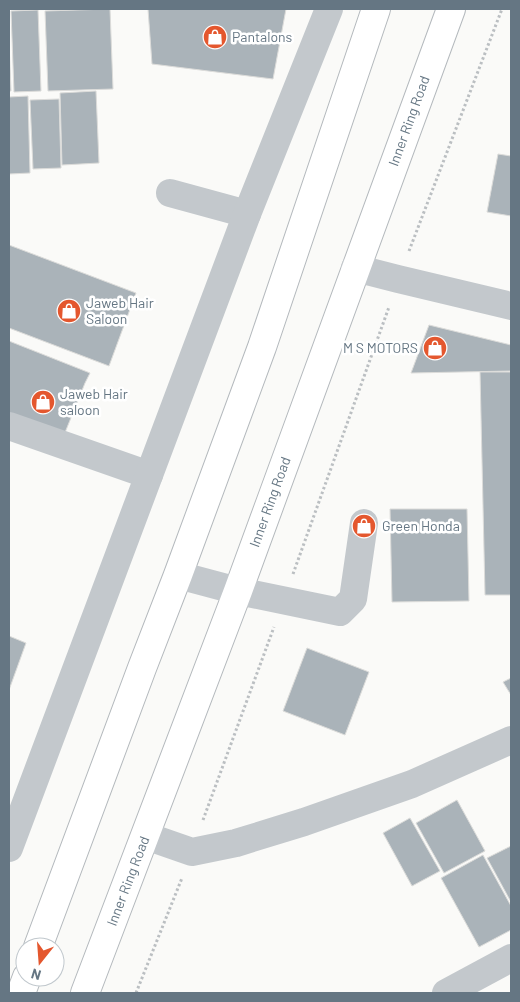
<svg xmlns="http://www.w3.org/2000/svg" width="520" height="1002" font-family="Barlow,sans-serif">
	<rect width="100%" height="100%" fill="#fafaf8"/>
	<g fill="#aab3b9" stroke="#dcdcda">
		<polygon points="110,9 113,89 48,91 45,11"/>
		<polygon points="148,9 286,9 273,79 152,64"/>
		<polygon points="38,10 41,91 14,92 11,11"/>
		<polygon points="9,43 11,91 9,91"/>
		<polygon points="96,91 99,163 62,165 60,93"/>
		<polygon points="28,96 30,173 9,174 9,97"/>
		<polygon points="59,99 61,168 33,169 30,100"/>
		<polygon points="498,154 511,156 511,216 487,212"/>
		<polygon points="9,245 136,293 109,366 9,328"/>
		<polygon points="429,325 511,345 511,371 411,373"/>
		<polygon points="9,341 90,373 85,383 62,440 9,420"/>
		<polygon points="480,372 511,372 511,595 485,595"/>
		<polygon points="390,509 467,509 469,601 392,602"/>
		<polygon points="9,636 26,643 9,690"/>
		<polygon points="307,648 369,672 345,735 283,711"/>
		<polygon points="511,678 511,695 503,682"/>
		<polygon points="457,800 485,851 444,873 416,823"/>
		<polygon points="410,818 440,871 412,886 383,833"/>
		<polygon points="511,846 511,902 487,858"/>
		<polygon points="483,855 511,906 511,930 479,947 441,878"/>
	</g>
	<g fill="none" stroke-linecap="round" stroke-linejoin="round">
		<g stroke="#b4b9bd" stroke-width="30">
			<g id="highway">
				<polyline points="38,947 142,668 178,575 262,347 376,9"/>
				<polyline points="21,993 27,977"/>
				<polyline points="85,993 238,591 451,9"/>
			</g>
		</g>
		<g stroke="#bbbfc2" stroke-width="3" stroke-dasharray="2.5 2.5" stroke-linecap="butt">
			<polyline points="409,251 502,9"/>
			<polyline points="293,574 389,307"/>
			<polyline points="203,820 274,627"/>
			<polyline points="136,993 182,878"/>
		</g>
		<g stroke="#c3c8cc" stroke-width="28">
			<polyline points="170,193 247,214"/>
			<polyline points="355,268 398,279 511,306"/>
			<polyline points="9,426 149,475"/>
			<polyline points="178,575 238,591 340,612 353,599 364,523"/>
			<polyline points="146,836 192,852 236,843 304,822 412,784 511,740"/>
			<polyline points="9,848 247,214 329,9"/>
			<polyline points="446,993 511,958"/>
		</g>
		<use href="#highway" stroke="#fff" stroke-width="28"/>
	</g>
	<defs>
		<g id="shop-disc" transform="scale(1.25)"><circle r="9.5" fill="#e4572e" stroke="#fff"/><path d="M-5-2.5h2.3a2.7 3.5 0 0 1 5.4 0H5L5.5 6h-11ZM-1.5-2.5h3a1.5 2.3 0 0 0-3 0Z" fill="#fff"/></g>
	</defs>
	<g fill-rule="evenodd">
		<use href="#shop-disc" x="215" y="37"/>
		<use href="#shop-disc" x="69" y="311"/>
		<use href="#shop-disc" x="435" y="348"/>
		<use href="#shop-disc" x="43" y="402"/>
		<use href="#shop-disc" x="364" y="526"/>
	</g>
	<g text-anchor="middle" stroke-width="5" stroke-linejoin="round" paint-order="stroke">
		<g font-size="14" fill="#657683" stroke="#fff" text-anchor="start">
			<text x="232" y="42">Pantalons</text>
			<text x="86" y="308">Jaweb Hair<tspan x="86" dy="16">Saloon</tspan></text>
			<text x="418" y="353" text-anchor="end">M S MOTORS</text>
			<text x="60" y="399">Jaweb Hair<tspan x="60" dy="16">saloon</tspan></text>
			<text x="382" y="531">Green Honda</text>
		</g>
		<g font-size="14" fill="#657683" stroke="#fff">
			<text transform="translate(409 121) rotate(-70)" y="5">Inner Ring Road</text>
			<text transform="translate(270 502) rotate(-70)" y="5">Inner Ring Road</text>
			<text transform="translate(128 881) rotate(-69)" y="5">Inner Ring Road</text>
		</g>
	</g>
	<rect width="520" height="1002" fill="none" stroke="#657683" stroke-width="20"/>
	<g transform="translate(40 962) rotate(197)"><circle r="24" fill="#ffffff" stroke="#c1c8cd"/>
	<path d="M0-4L9 19L0 12L-9 19Z" fill="#e4572e"/>
	<text y="-8" font-size="14" font-weight="bold" text-anchor="middle" fill="#657683">N</text>
	</g>
</svg>
